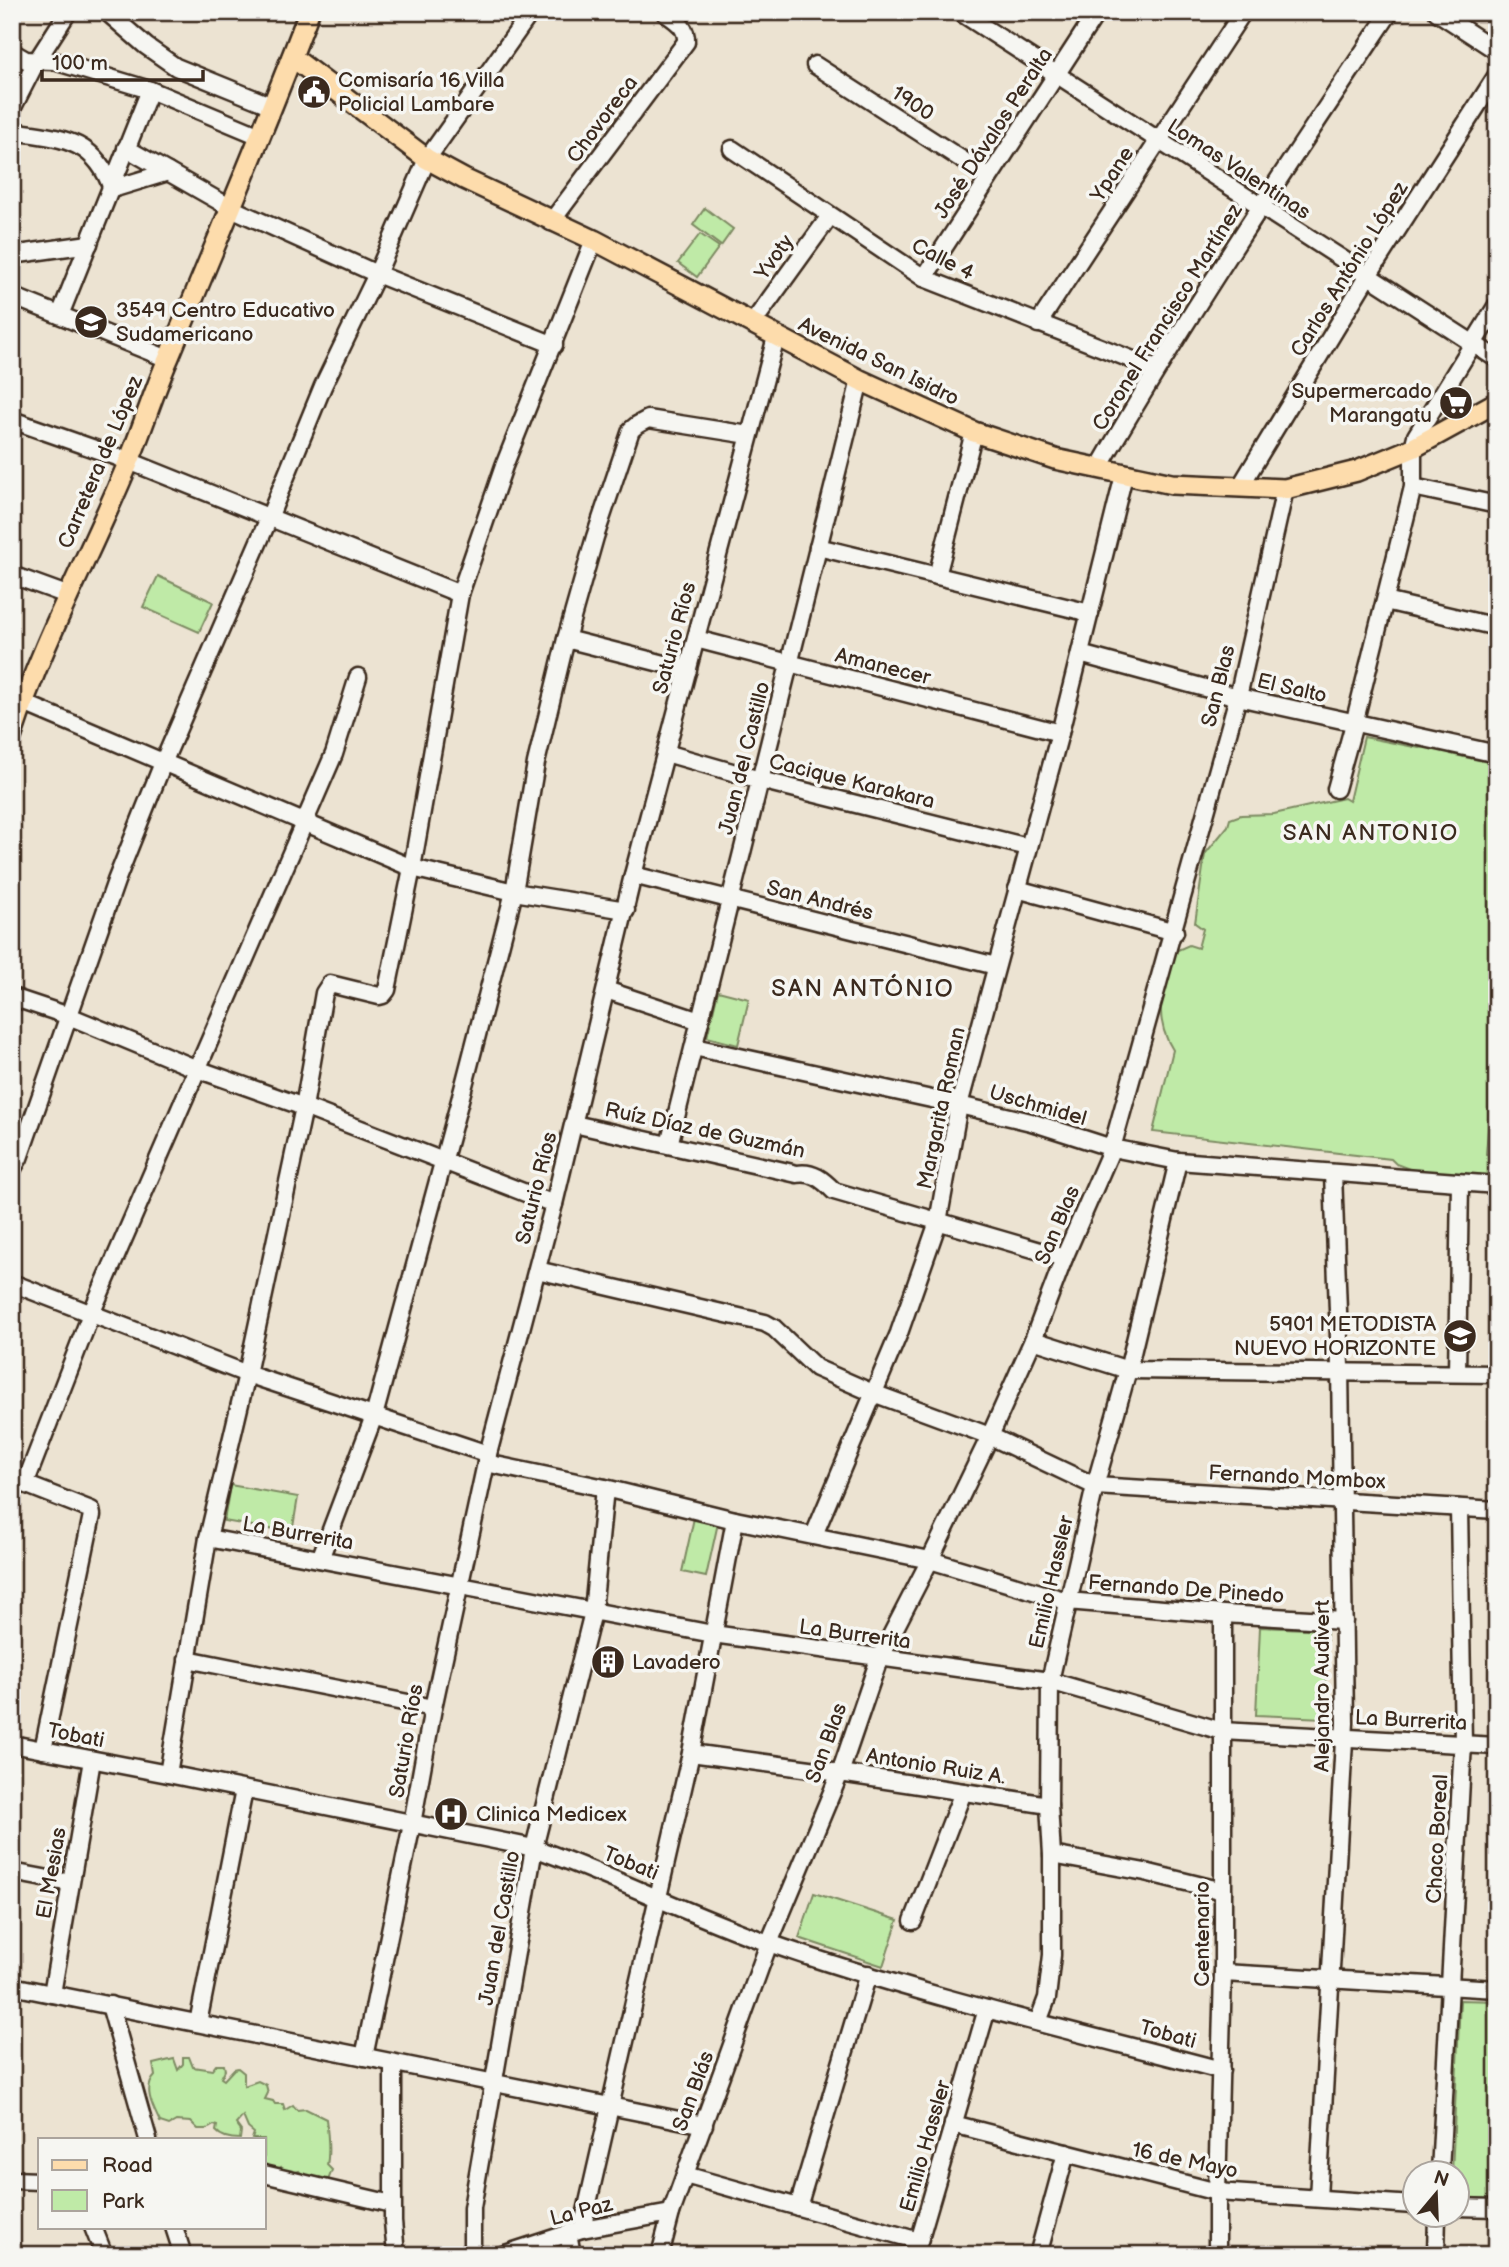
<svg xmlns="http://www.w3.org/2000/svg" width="1509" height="2267" font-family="'Balsamiq Sans',sans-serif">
	<rect width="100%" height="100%" fill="#ece3d2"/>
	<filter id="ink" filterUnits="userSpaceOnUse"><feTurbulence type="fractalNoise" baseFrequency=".0143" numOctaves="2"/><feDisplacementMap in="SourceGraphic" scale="14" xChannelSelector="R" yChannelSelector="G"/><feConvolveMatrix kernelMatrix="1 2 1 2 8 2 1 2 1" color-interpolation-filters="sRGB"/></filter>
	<g filter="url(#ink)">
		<g fill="#bfeaa7" stroke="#7d8a62" stroke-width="2">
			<polygon points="705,208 733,229 721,246 693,225"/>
			<polygon points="700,234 719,247 697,277 678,263"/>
			<polygon points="158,576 213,602 199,632 143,607"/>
			<path d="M 1364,737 L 1419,748 L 1430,746 L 1448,751 L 1451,754 L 1497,764 L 1497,1092 L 1491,1092 L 1486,1154 L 1497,1158 L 1497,1193 L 1471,1192 L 1396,1164 L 1391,1159 L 1153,1132 L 1173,1050 C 1152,1017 1163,988 1171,953 L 1189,945 L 1198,948 L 1203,929 L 1195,923 L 1205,854 L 1228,826 L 1230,819 L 1241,815 L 1274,814 L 1344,798 L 1349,801 Z"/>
			<polygon points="718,991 749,999 738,1045 707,1037"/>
			<polygon points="230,1485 298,1497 292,1533 224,1521"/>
			<polygon points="694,1518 718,1523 706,1577 682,1572"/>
			<polygon points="1260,1627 1327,1630 1324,1718 1256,1715"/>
			<polygon points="814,1893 898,1920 883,1966 799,1938"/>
			<polygon points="1460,2000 1497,2001 1497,2199 1457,2198 1456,2172 1452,2172"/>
			<path d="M 183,2057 L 189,2057 L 193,2067 L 212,2070 L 216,2065 L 224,2065 L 225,2070 L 221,2078 L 224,2080 L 234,2069 L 238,2068 L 244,2073 L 244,2086 L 258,2081 L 266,2085 L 268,2093 L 265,2099 L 273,2101 L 275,2104 L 283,2104 L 285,2110 L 293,2105 L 297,2110 L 306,2109 L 326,2119 C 328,2134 330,2151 327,2165 L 332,2170 L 327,2183 L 304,2177 L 299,2171 L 293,2173 L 284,2172 L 281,2167 L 278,2169 L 264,2167 L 264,2139 L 252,2139 L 254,2133 L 248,2128 L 243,2116 L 236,2124 L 241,2131 L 240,2139 C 231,2139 222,2138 216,2131 L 217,2126 L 214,2125 L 207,2129 L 198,2129 L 191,2122 L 176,2121 L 169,2125 L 160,2122 C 154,2109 142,2089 155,2076 L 153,2064 L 174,2059 L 178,2070 L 183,2064 Z"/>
		</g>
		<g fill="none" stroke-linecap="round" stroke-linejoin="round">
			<g stroke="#3b2a1e" stroke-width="21">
				<g id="minor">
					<polyline points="107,12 146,46 176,67 272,106"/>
					<polyline points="960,12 1497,359"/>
					<polyline points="1437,12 1497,51"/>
					<polyline points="12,52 26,60 54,61 150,90 260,136"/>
					<polyline points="815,65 989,177"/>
					<polyline points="12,109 36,62 68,12"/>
					<path d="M 12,131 C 59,138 95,138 112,189 L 168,172"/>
					<polyline points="126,148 231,208 377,274 554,345"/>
					<polyline points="732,149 924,278 1156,369"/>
					<path d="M 551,222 L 686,42 C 687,26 676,21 664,12"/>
					<polyline points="12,255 89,244"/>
					<polyline points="924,278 1097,12"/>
					<polyline points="12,296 168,359"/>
					<polyline points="60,315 150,90"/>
					<polyline points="752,324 830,216"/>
					<polyline points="1038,324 1243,12"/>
					<polyline points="12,420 129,461 460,594"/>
					<path d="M 1098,469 C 1188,313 1289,163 1390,12"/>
					<polyline points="1240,487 1367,277 1497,75"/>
					<polyline points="1413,487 1497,505"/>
					<polyline points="818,547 1090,613"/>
					<polyline points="12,575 67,595"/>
					<polyline points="937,576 974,432"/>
					<polyline points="1385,601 1497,627"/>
					<polyline points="566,639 688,670"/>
					<polyline points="696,639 1060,733"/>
					<polyline points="1080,654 1238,697 1497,754"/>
					<polyline points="12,698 412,868 514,892 626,910"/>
					<polyline points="666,753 760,780 1028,847"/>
					<polyline points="1336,789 1354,724 1413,487 1413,448 1416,436 1497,305"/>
					<polyline points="633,875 996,966"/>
					<polyline points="1017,889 1175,932"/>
					<polyline points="606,990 700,1021"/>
					<polyline points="12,997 69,1016 197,1069 304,1107 554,1204"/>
					<polyline points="694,1047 959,1105 1031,1122 1112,1148 1178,1161 1497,1185"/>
					<path d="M 574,1124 L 797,1174 C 813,1171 823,1180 834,1191 L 1064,1258"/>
					<polyline points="669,1145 860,380"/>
					<polyline points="12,1170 19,1158 116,881 163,763 269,518 323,386 377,274 427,159 531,12"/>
					<polyline points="537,1270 765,1323 774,1328 816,1368 873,1393 990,1436 1095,1486 1497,1510"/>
					<polyline points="12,1283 247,1374 488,1454"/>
					<polyline points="1033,1340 1128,1370 1497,1374"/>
					<polyline points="1457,1373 1460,1183"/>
					<polyline points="486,1463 605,1488 735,1520 930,1560 1067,1601 1223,1614 1344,1621"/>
					<polyline points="12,1479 91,1510 92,1515 43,1750"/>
					<polyline points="25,1484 91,1314 334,754 358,677"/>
					<polyline points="814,1535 899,1333 938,1222 959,1105 1060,733 1124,475"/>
					<polyline points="208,1538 713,1634 1050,1681 1222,1731 1497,1746"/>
					<polyline points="320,1559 374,1416 463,1089 514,892 536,763 566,639 595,537 631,430 637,425 648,419 749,435"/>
					<polyline points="187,1659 433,1708"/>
					<path d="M 12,1744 L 168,1774 L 534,1848 C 613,1876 687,1914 766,1942 C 914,1994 1069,2030 1221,2070"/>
					<polyline points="691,1753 840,1773 1049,1805"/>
					<polyline points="168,1774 208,1538 247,1374 304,1107 324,993 330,984 379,996 383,995 387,990 412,868 460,594 504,466 594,240"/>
					<polyline points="1052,1855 1145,1872 1223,1891"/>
					<polyline points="12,1872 70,1883"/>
					<polyline points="913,1921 963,1792"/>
					<polyline points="1223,1973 1497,1989"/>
					<polyline points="12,1986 704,2125"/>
					<polyline points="52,1994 92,1760"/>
					<polyline points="110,2005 148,2139"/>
					<polyline points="1038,2022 1047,1998 1052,1955 1052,1855 1049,1805 1050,1681 1095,1486 1128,1370 1178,1161"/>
					<polyline points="198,2023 244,1790"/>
					<polyline points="364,2057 412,1824 433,1708 488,1454 554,1204 633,875 776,337"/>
					<polyline points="393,2063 393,2221 396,2255"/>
					<polyline points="953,2124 1217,2192 1414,2205"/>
					<polyline points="1440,2172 1463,1743 1459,1508"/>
					<polyline points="264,2174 392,2204"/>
					<polyline points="685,2175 919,2241"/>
					<polyline points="12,2180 40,2181"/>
					<polyline points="1318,2198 1345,1723 1340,1366 1333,1173"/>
					<polyline points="798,2207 868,1974"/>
					<polyline points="1456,2207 1497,2208"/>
					<polyline points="93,2227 104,2255"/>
					<polyline points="174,2227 183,2255"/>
					<polyline points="582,2229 691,1753 735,1520"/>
					<polyline points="568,2233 572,2255"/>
					<polyline points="472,2255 472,2208 534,1848 593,1612 605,1488"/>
					<polyline points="502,2255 582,2229 671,2213"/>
					<polyline points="660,2255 671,2213 769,1943 840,1773 879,1659 930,1560 990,1436 1033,1340 1064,1258 1112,1148 1238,697 1285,489"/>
					<polyline points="915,2255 987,2009"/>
					<polyline points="1038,2255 1066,2153"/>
					<polyline points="1217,2255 1217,2192 1223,1973 1223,1614"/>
					<polyline points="1436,2255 1437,2214"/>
				</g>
			</g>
			<g stroke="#3b2a1e" stroke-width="24">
				<g id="major">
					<polyline points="292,57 427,159 464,179 594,240 860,380 974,432 1055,459 1172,484 1285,489 1357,471 1413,448 1497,402"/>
					<path d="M 12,735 C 43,640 91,553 129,461 C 143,427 154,391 169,357 C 216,242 265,129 309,12"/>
				</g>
			</g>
			<use href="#minor" stroke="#f6f6f2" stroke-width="16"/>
			<use href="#major" stroke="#fddcac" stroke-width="19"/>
		</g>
	</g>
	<defs>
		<g id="civic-disc" transform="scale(1.75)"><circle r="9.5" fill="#3b2a1e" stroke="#f6f6f2"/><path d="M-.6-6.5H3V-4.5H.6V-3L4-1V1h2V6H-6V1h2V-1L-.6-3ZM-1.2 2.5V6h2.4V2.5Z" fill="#fff"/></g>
		<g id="school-disc" transform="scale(1.75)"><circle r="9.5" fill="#3b2a1e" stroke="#f6f6f2"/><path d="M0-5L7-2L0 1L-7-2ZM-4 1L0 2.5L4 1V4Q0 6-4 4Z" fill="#fff"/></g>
		<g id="supermarket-disc" transform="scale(1.75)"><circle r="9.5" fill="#3b2a1e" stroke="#f6f6f2"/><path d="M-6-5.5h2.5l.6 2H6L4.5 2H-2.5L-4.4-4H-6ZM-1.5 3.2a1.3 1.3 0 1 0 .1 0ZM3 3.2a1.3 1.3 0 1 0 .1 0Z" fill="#fff"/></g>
		<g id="building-disc" transform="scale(1.75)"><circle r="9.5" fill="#3b2a1e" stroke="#f6f6f2"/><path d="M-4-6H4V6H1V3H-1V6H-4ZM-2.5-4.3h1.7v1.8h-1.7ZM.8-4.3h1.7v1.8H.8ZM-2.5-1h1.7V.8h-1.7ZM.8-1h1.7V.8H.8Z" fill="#fff"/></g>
		<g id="hospital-disc" transform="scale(1.75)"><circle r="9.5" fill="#3b2a1e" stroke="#f6f6f2"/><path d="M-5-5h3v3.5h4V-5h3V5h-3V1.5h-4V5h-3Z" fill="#fff"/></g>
	</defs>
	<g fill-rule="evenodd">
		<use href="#civic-disc" x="314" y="92"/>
		<use href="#school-disc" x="91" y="322"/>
		<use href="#supermarket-disc" x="1456" y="403"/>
		<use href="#school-disc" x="1460" y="1336"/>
		<use href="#building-disc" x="608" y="1662"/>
		<use href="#hospital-disc" x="451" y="1814"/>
	</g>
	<g text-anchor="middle" stroke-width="7" stroke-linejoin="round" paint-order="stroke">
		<g font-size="21" fill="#3b2a1e" stroke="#f6f6f2" text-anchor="start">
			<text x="338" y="87">Comisaría 16 Villa<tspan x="338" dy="24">Policial Lambare</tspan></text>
			<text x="116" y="317">3549 Centro Educativo<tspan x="116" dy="24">Sudamericano</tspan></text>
			<text x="1432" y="398" text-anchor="end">Supermercado<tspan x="1432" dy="24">Marangatu</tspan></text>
			<text x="1436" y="1331" text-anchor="end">5901 METODISTA<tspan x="1436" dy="24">NUEVO HORIZONTE</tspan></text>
			<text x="632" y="1669">Lavadero</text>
			<text x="476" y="1821">Clinica Medicex</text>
		</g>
		<g font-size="21" fill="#3b2a1e" stroke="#f6f6f2">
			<text transform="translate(913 103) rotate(33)" y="7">1900</text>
			<text transform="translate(602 119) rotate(-53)" y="7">Chovoreca</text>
			<text transform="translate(993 133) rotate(-57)" y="7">José Dávalos Peralta</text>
			<text transform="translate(1239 169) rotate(33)" y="7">Lomas Valentinas</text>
			<text transform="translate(1112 174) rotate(-57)" y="7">Ypane</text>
			<text transform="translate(774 257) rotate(-54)" y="7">Yvoty</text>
			<text transform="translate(943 259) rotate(27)" y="7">Calle 4</text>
			<text transform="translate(1349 269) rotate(-58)" y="7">Carlos António López</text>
			<text transform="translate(1167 317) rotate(-58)" y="7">Coronel Francisco Martínez</text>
			<text transform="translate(879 361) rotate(26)" y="7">Avenida San Isidro</text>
			<text transform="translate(100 462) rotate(-67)" y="7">Carretera de López</text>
			<text transform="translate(674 638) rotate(-75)" y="7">Saturio Ríos</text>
			<text transform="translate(883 666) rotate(14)" y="7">Amanecer</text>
			<text transform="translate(1218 686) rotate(-76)" y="7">San Blas</text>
			<text transform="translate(1292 688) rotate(13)" y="7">El Salto</text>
			<text transform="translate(744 758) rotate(-76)" y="7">Juan del Castillo</text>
			<text transform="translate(852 781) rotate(14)" y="7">Cacique Karakara</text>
			<text transform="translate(820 900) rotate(14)" y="7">San Andrés</text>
			<text transform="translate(1038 1105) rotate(16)" y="7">Uschmidel</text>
			<text transform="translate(941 1108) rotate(-78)" y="7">Margarita Roman</text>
			<text transform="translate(705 1130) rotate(12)" y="7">Ruíz Díaz de Guzmán</text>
			<text transform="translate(536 1188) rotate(-76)" y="7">Saturio Ríos</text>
			<text transform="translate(1057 1225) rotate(-67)" y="7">San Blas</text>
			<text transform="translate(1297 1477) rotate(3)" y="7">Fernando Mombox</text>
			<text transform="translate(298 1533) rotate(10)" y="7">La Burrerita</text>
			<text transform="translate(1051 1582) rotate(-77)" y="7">Emilio Hassler</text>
			<text transform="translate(1186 1589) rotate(4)" y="7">Fernando De Pinedo</text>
			<text transform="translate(855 1634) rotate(8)" y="7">La Burrerita</text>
			<text transform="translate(1322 1686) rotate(-90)" y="7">Alejandro Audivert</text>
			<text transform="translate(1411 1720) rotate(3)" y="7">La Burrerita</text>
			<text transform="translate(76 1735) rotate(11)" y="7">Tobati</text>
			<text transform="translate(406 1741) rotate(-80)" y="7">Saturio Ríos</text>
			<text transform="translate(826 1743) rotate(-70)" y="7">San Blas</text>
			<text transform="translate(936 1766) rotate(9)" y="7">Antonio Ruiz A.</text>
			<text transform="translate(1437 1839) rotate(-87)" y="7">Chaco Boreal</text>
			<text transform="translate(631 1863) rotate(22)" y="7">Tobati</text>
			<text transform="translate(51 1873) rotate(-80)" y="7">El Mesias</text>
			<text transform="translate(499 1928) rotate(-80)" y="7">Juan del Castillo</text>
			<text transform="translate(1202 1934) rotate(-90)" y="7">Centenario</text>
			<text transform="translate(1168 2034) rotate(15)" y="7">Tobati</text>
			<text transform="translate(693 2091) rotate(-70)" y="7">San Blás</text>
			<text transform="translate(925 2146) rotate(-74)" y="7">Emilio Hassler</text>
			<text transform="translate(1185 2160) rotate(12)" y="7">16 de Mayo</text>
			<text transform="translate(581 2211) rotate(-14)" y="7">La Paz</text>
		</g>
		<g font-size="23" letter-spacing="2" fill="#3b2a1e" stroke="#f6f6f2">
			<text x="1371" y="840">SAN ANTONIO</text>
		</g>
		<g font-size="24" letter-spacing="2" fill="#3b2a1e" stroke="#f6f6f2">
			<text x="863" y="996">SAN ANTÓNIO</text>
		</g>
	</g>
	<rect width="1509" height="2267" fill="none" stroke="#f6f6f2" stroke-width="42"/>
	<rect x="21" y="21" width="1467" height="2225" fill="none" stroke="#3b2a1e" stroke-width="2.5" filter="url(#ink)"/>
	<rect x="38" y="2138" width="228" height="91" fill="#f6f6f2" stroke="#aba49d" stroke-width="2"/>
	<rect x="52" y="2160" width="35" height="10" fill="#fddcac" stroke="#aba49d" stroke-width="2"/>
	<text x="102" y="2172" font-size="21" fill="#3b2a1e">Road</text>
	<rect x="52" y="2190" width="35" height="21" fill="#bfeaa7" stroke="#aba49d" stroke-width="2"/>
	<text x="102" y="2208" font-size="21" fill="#3b2a1e">Park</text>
	<g transform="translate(1436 2194) rotate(19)"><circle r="33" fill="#f6f6f2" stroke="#aba49d" stroke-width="2"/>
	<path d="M0-5L12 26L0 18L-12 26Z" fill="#3b2a1e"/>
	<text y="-10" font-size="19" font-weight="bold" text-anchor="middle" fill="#3b2a1e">N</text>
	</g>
	<path d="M42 70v10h161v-10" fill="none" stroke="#3b2a1e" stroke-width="3.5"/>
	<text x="52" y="70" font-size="21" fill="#3b2a1e" stroke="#f6f6f2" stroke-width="5" paint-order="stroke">100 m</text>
</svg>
